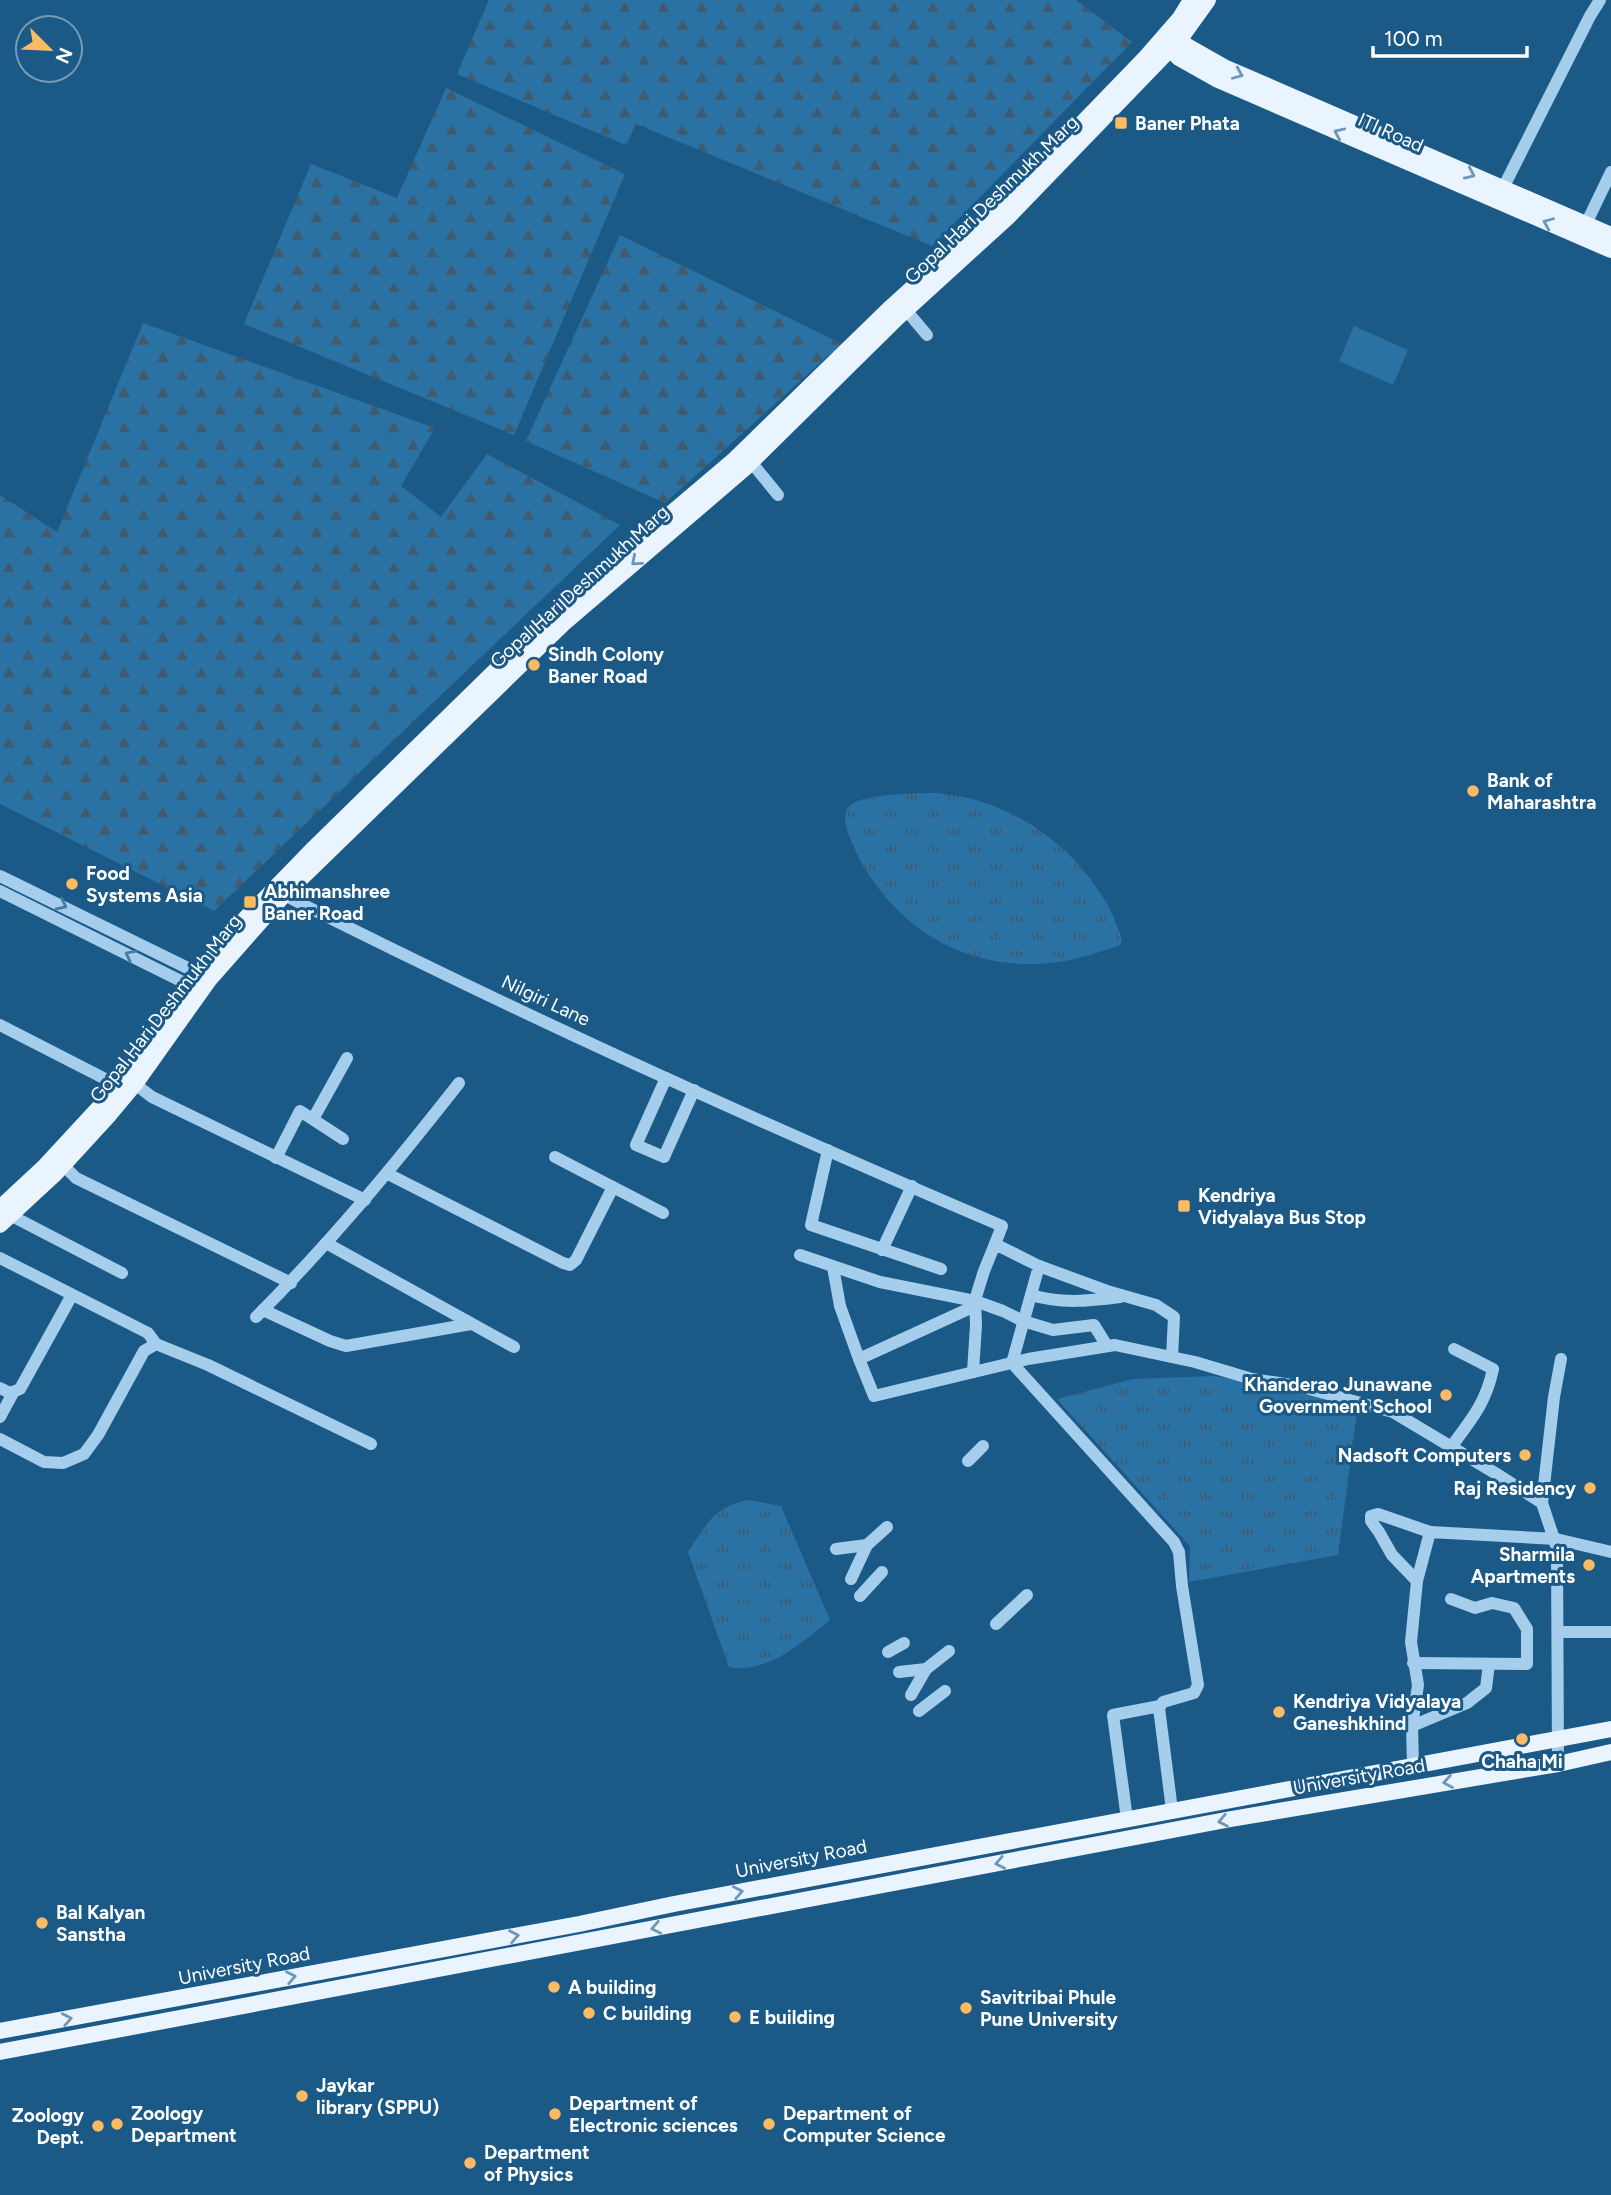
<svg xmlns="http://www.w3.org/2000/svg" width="1611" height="2195" font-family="Figtree,sans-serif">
	<defs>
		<pattern id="forest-firs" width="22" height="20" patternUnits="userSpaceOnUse" patternTransform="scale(1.75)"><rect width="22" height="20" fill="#2b72a4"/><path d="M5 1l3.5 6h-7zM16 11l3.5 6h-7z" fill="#3f5b6f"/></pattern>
		<pattern id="park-tufts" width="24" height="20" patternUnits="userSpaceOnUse" patternTransform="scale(1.75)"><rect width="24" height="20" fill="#2b72a4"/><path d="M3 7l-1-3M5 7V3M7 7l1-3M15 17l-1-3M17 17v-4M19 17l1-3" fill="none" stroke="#3f5b6f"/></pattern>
	</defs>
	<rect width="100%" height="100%" fill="#1b5987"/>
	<polygon fill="#2b72a4" points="1354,326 1408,350 1393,385 1339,361"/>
	<g fill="url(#forest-firs)">
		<polygon points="489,0 1076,0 1132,42 932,246 636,124 626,145 457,74"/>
		<polygon points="446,88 625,174 514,435 244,324 311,164 397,198"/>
		<polygon points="620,235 844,345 829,355 665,503 526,441"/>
		<polygon points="143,323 435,428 401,486 441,517 487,454 620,525 214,911 0,804 0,495 57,532"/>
	</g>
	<g fill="url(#park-tufts)">
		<path d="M 936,793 C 950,795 965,796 979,801 C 1032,817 1075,852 1104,899 C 1112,911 1117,926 1122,939 L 1120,945 C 1069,964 1028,971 974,956 C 917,939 871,892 850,838 C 846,827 840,813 852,804 C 865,794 918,793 936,793 Z"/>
		<polygon points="1214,1376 1330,1395 1357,1412 1338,1555 1189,1582 1190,1546 1057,1399 1133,1379"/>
		<path d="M 749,1500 L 781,1506 L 830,1620 C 803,1642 766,1675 729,1667 L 688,1552 C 707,1524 714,1506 749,1500 Z"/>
	</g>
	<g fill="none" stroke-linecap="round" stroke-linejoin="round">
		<g stroke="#a4ceec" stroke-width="12">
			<polyline points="1499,196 1590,16 1600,0"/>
			<polyline points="1586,224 1611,172"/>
			<polyline points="906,310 927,335"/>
			<polyline points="751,462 778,495"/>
			<polyline points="0,876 204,976"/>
			<polyline points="0,891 197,989"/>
			<path d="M 284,895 C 519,1014 760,1123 1002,1226 L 995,1244"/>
			<polyline points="0,1025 119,1086"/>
			<polyline points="666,1078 636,1145 664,1157 694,1090"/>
			<polyline points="135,1084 152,1097 365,1200"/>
			<polyline points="313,1119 347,1058"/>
			<polyline points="828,1150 811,1225 941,1269"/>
			<polyline points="555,1157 663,1213"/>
			<polyline points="58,1158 63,1165 76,1178 291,1283"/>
			<polyline points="276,1158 300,1111 343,1139"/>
			<polyline points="388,1174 563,1263 570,1265 576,1260 613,1187"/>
			<polyline points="10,1215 122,1273"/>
			<polyline points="326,1243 514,1347"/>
			<polyline points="882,1250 912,1186"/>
			<polyline points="800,1255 880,1282 975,1301 1003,1311 1023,1321 1053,1330 1094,1325 1107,1346"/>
			<polyline points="0,1258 148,1333 156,1344"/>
			<polyline points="1039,1266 1107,1291 1156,1305 1174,1317 1172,1357"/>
			<polyline points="833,1267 840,1306 859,1359"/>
			<path d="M 1031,1295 C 1061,1304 1089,1301 1120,1297"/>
			<polyline points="975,1306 859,1359 874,1396 1028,1359 1115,1345 1195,1362 1252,1379 1299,1386 1393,1412 1500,1476 1542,1503 1557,1548 1558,1764"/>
			<polyline points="263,1310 330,1341 346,1346 471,1324"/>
			<path d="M 256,1317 C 330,1243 394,1166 459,1083"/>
			<polyline points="973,1372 976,1325 975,1300 984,1271 995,1244 1039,1266 1012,1363 1174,1542 1179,1552 1182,1586 1198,1685 1194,1693 1163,1702 1159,1708 1172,1810"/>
			<polyline points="0,1388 10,1393 20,1389 72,1295"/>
			<polyline points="0,1417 13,1393"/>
			<polyline points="0,1439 44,1462 63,1463 84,1454 98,1435 144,1351 156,1344 208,1365 371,1444"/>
			<path d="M 1451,1447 C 1471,1420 1486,1403 1493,1369 L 1454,1349"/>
			<polyline points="968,1461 983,1446"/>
			<polyline points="1542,1503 1554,1397 1561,1359"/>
			<polyline points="836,1549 867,1545 887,1527"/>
			<polyline points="851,1579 867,1545"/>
			<polyline points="1417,1581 1392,1555 1379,1532 1371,1521 1371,1516 1378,1514 1430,1532"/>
			<polyline points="860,1596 882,1572"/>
			<polyline points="996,1624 1027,1595"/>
			<polyline points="1558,1632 1611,1632"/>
			<polyline points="888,1652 904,1643"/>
			<polyline points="1413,1663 1527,1664 1527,1629 1514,1608 1492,1603 1475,1608 1451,1599"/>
			<polyline points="899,1672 926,1669 949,1651"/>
			<polyline points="911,1695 926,1669"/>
			<polyline points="919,1711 945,1691"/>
			<polyline points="1412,1726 1467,1703 1486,1688 1489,1664"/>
			<polyline points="1413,1765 1412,1726 1418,1685 1411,1642 1417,1581 1430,1532 1556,1539 1611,1552"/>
			<polyline points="1127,1819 1113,1715 1160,1706"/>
		</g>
		<g stroke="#e9f4ff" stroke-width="16">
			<polyline points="1173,33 1187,46 1224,67 1611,235"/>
			<polyline points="1163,42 1179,58 1218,80 1611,250"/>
			<polyline points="0,1208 45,1166 119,1086 199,973 241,923 311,851 554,613 735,459 888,310 999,209 1146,57 1180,18 1191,0"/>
			<polyline points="0,1225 54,1175 110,1114 135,1084 209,980 284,895 563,624 744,469 896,319 1008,217 1180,39 1208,0"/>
			<polyline points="0,2031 579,1924 674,1904 1611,1729"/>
			<polyline points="0,2052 1231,1819 1558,1764 1611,1752"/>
		</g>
	</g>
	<defs><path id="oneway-chevron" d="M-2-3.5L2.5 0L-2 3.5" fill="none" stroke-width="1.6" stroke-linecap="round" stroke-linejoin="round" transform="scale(1.75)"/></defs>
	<g stroke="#6d97b7">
		<use href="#oneway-chevron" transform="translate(1238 74) rotate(23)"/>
		<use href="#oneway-chevron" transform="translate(1339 133) rotate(-156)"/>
		<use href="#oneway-chevron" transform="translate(1470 174) rotate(24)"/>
		<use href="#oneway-chevron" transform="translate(1548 223) rotate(-157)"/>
		<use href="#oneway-chevron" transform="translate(636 561) rotate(139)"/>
		<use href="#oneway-chevron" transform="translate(1448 1782) rotate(170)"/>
		<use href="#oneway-chevron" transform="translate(1223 1821) rotate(169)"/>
		<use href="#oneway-chevron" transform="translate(1000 1863) rotate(169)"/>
		<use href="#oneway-chevron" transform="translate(738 1892) rotate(-11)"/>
		<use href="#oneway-chevron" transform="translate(656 1928) rotate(169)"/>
		<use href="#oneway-chevron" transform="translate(514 1936) rotate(-11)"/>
		<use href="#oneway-chevron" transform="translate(291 1977) rotate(-11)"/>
		<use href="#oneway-chevron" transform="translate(67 2019) rotate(-11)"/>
	</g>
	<g stroke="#447ca5">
		<use href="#oneway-chevron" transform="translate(62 905) rotate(26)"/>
		<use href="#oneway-chevron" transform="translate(130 955) rotate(-153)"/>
	</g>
	<g fill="#fdbb61" stroke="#1b5987" stroke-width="2.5">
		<rect x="1114" y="116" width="14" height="14" rx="3.5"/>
		<circle cx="534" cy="665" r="7"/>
		<circle cx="1473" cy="791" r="7"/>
		<circle cx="72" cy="884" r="7"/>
		<rect x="243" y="895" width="14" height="14" rx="3.5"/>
		<rect x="1177" y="1199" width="14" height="14" rx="3.5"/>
		<circle cx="1446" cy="1395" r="7"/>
		<circle cx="1525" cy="1455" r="7"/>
		<circle cx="1590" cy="1488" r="7"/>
		<circle cx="1589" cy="1565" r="7"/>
		<circle cx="1279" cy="1712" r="7"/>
		<circle cx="1522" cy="1739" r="7"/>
		<circle cx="42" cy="1923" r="7"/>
		<circle cx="554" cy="1987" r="7"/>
		<circle cx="966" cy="2008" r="7"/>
		<circle cx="589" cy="2013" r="7"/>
		<circle cx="735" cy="2017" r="7"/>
		<circle cx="302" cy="2096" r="7"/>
		<circle cx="555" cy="2114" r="7"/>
		<circle cx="117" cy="2124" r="7"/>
		<circle cx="769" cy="2124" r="7"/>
		<circle cx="98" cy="2126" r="7"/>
		<circle cx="470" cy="2163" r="7"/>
	</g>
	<g text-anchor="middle" stroke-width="6" stroke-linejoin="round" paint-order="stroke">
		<g font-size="19" font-weight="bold" fill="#fff" stroke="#1b5987" text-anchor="start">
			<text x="1135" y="130">Baner Phata</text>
			<text x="548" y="661">Sindh Colony<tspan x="548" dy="22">Baner Road</tspan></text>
			<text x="1487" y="787">Bank of<tspan x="1487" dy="22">Maharashtra</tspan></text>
			<text x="86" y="880">Food<tspan x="86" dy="22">Systems Asia</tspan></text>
			<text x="264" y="898">Abhimanshree<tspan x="264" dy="22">Baner Road</tspan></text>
			<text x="1198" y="1202">Kendriya<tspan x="1198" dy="22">Vidyalaya Bus Stop</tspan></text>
			<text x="1432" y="1391" text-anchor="end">Khanderao Junawane<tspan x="1432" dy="22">Government School</tspan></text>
			<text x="1511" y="1462" text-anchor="end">Nadsoft Computers</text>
			<text x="1576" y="1495" text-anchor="end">Raj Residency</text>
			<text x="1575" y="1561" text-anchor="end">Sharmila<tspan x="1575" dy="22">Apartments</tspan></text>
			<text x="1293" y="1708">Kendriya Vidyalaya<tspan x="1293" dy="22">Ganeshkhind</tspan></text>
			<text x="1522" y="1768" text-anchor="middle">Chaha Mi</text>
			<text x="56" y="1919">Bal Kalyan<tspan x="56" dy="22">Sanstha</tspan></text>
			<text x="568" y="1994">A building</text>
			<text x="980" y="2004">Savitribai Phule<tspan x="980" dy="22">Pune University</tspan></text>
			<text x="603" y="2020">C building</text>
			<text x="749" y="2024">E building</text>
			<text x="316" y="2092">Jaykar<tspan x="316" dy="22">library (SPPU)</tspan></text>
			<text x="569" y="2110">Department of<tspan x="569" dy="22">Electronic sciences</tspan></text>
			<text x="131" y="2120">Zoology<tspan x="131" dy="22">Department</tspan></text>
			<text x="783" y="2120">Department of<tspan x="783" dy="22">Computer Science</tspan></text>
			<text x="84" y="2122" text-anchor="end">Zoology<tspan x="84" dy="22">Dept.</tspan></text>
			<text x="484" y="2159">Department<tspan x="484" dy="22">of Physics</tspan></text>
		</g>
		<g font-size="19" fill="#fff" stroke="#1b5987">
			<text transform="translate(1391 132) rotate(24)" y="7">ITI Road</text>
			<text transform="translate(991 199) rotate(-44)" y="7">Gopal Hari Deshmukh Marg</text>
			<text transform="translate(579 586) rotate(-42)" y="7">Gopal Hari Deshmukh Marg</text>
			<text transform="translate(546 1000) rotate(25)" y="7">Nilgiri Lane</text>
			<text transform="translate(165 1008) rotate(-52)" y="7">Gopal Hari Deshmukh Marg</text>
			<text transform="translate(1359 1776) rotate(-10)" y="7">University Road</text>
			<text transform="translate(801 1858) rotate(-11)" y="7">University Road</text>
			<text transform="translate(244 1965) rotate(-11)" y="7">University Road</text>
		</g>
	</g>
	<g transform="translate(49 49) rotate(114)"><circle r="33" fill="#1b5987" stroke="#769bb7" stroke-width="2"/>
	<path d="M0-5L12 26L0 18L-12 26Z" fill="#fdbb61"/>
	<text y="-10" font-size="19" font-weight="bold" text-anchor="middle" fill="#ffffff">N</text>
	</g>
	<path d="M1373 46v10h154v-10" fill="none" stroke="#ffffff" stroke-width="3.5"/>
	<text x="1384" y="46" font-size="21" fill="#ffffff" stroke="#1b5987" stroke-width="5" paint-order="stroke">100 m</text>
</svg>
